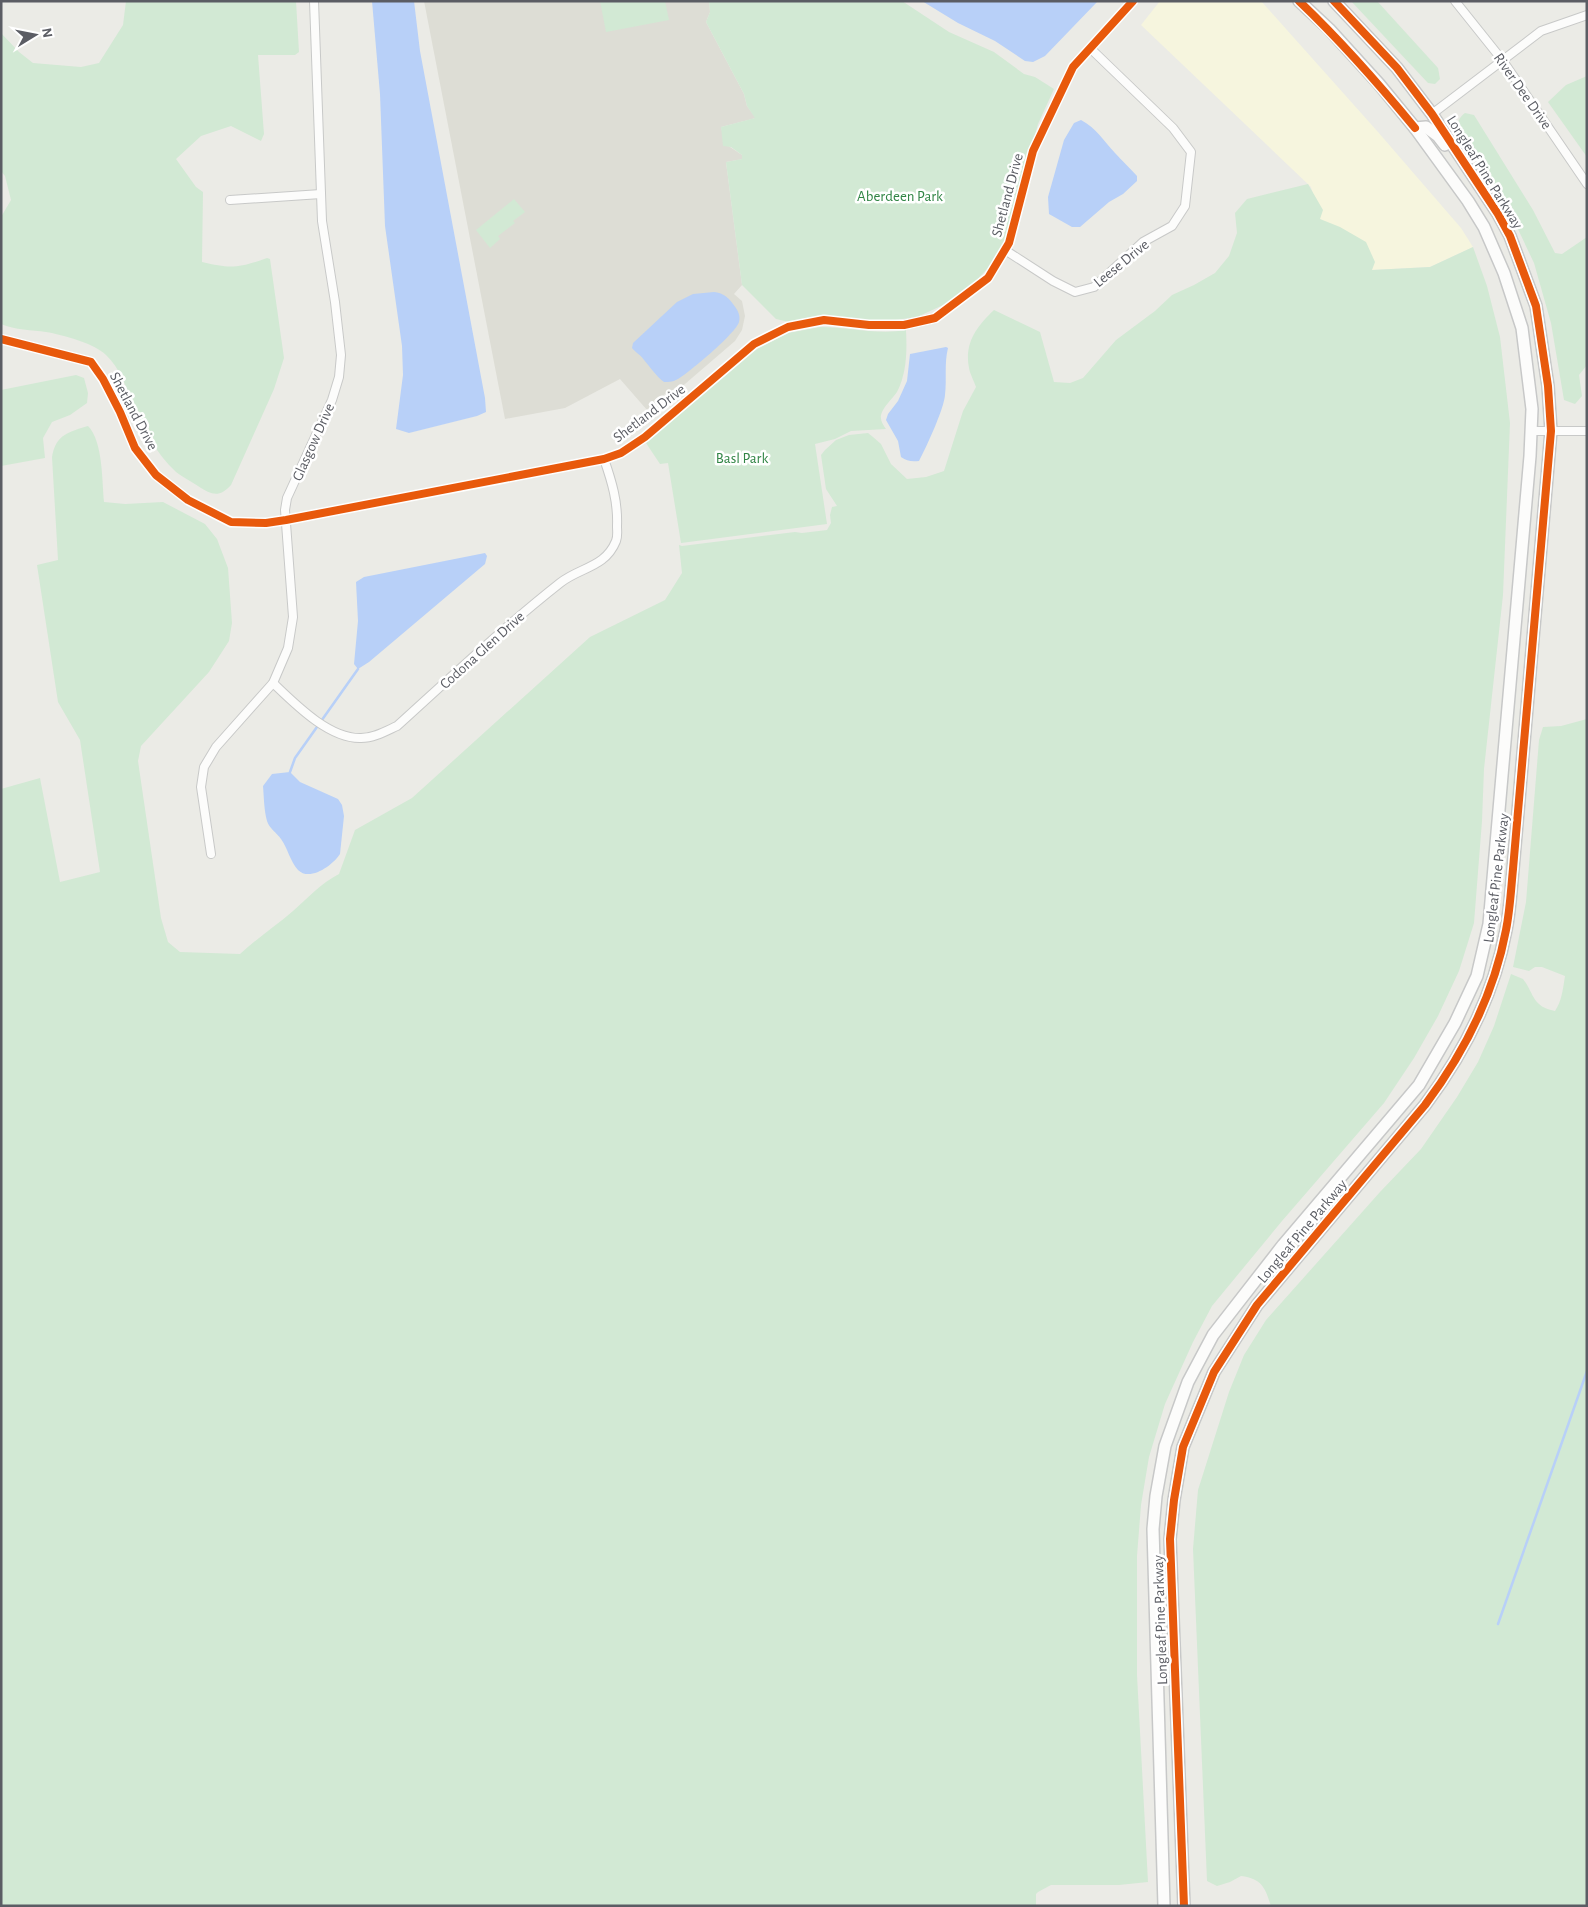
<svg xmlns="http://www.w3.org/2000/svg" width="1588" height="1907" font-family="'Alegreya Sans',sans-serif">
	<rect width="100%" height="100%" fill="#ebebe6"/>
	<polygon fill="#f6f5de" points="1160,1 1261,1 1378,132 1461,228 1473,247 1430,267 1372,270 1320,219 1311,187 1141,25"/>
	<polygon fill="#ddddd5" points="424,1 709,1 710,12 706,22 744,94 747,106 756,118 721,127 727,145 742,155 743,159 726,162 742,285 734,294 742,301 745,316 742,330 735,341 671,396 666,393 647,410 620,379 565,408 505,419"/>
	<g fill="#d2e9d4">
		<path d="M 126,1 L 296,1 L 299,52 L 295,55 L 258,55 L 264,134 L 261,141 L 231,126 L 201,136 L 176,159 L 196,187 L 203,192 L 202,262 C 231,269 239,268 267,258 L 270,259 L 284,358 L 274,389 L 231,485 C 219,498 212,495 198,486 C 191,481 182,477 176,472 C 156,453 143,429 133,404 C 126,387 120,368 106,355 C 94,343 63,335 46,332 C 32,330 15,330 1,324 L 1,217 L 11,200 L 5,176 L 1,171 L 1,33 L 19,52 L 33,63 L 81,67 L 99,63 L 123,25 Z"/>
		<polygon points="600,1 665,1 669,20 606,32"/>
		<polygon points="709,1 902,1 949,32 994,52 1024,74 1035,77 1054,89 1038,124 1012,220 1007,236 998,253 989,267 968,289 952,301 917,317 881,322 831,316 806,318 789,322 776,319 742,285 726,162 742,159 742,155 731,147 723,146 721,127 755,118 747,106 744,94 706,22 710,12"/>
		<polygon points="1351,1 1377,1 1438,68 1440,79 1435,84 1428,83"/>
		<polygon points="1587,76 1587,157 1548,102 1566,85"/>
		<path d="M 1465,113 L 1474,115 L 1533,210 L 1555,253 L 1562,254 L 1587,237 L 1587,365 L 1579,375 L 1582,396 L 1575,404 L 1564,400 L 1551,323 L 1534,263 L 1507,206 L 1460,132 C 1458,123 1457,119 1465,113 Z"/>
		<path d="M 1308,184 L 1323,210 L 1320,219 L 1340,227 L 1366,242 L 1375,262 L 1372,270 L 1430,267 L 1473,247 L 1487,286 L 1500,337 L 1510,423 L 1503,595 L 1484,769 L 1482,821 L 1474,923 L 1459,971 L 1438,1016 L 1414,1058 L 1384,1103 L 1282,1221 L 1212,1306 L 1193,1342 L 1165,1404 L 1149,1457 L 1141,1505 L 1137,1556 L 1137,1675 L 1148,1882 L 1119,1885 L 1051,1885 L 1038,1892 L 1036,1894 L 1036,1906 L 1,1906 L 1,789 L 40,778 L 60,882 L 100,872 L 80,740 L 58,702 L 37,565 L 58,560 L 52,457 C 56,434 69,432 88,426 C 103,441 102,481 104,502 L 125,504 L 163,502 L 205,524 L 217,539 L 228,568 L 232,623 L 229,641 L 209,672 L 141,746 L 138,761 L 161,918 L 168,942 L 180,952 L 240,954 C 257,938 276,926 293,911 C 308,898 321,883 339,874 L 355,830 L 412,798 L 590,637 L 665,600 L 682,573 L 679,545 L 682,546 L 795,532 L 802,533 L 827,530 L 831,523 L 830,515 L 832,507 L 837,506 L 826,489 L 821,455 L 825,450 L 836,440 L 849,435 L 868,433 L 873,437 L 881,444 L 891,464 L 907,479 L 926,477 L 944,471 L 963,411 L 976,387 C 974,381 970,374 969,368 C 964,343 977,326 994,310 L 1040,332 L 1054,382 L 1070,383 L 1083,378 L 1116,340 L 1155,311 L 1172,295 L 1194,285 L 1215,273 L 1229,256 L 1237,233 L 1235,213 L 1247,199 Z"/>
		<polygon points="514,199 525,212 513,221 515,223 498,236 500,239 490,248 476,230"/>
		<path d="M 820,327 C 849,327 877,335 906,330 C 907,350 907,373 897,392 C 892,399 883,407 881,415 C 880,420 883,425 886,429 L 851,431 L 835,439 L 815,444 L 827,524 L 681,543 L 668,463 L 660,464 L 646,443 L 757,349 L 788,333 Z"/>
		<polygon points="76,375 84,378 88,393 87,403 70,415 52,422 43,438 45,458 1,466 1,390"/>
		<path d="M 1587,719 L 1587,1906 L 1271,1906 C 1265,1887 1262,1879 1241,1876 L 1230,1882 L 1217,1886 L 1207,1881 L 1193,1549 L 1198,1490 L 1229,1392 L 1244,1355 L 1266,1320 L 1380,1192 L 1421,1149 L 1457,1097 L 1478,1062 L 1494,1026 L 1511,974 L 1523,979 C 1534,993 1532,1007 1555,1011 C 1562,1001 1563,988 1565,976 L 1542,967 L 1535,967 L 1529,971 L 1513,967 L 1526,902 L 1539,740 L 1543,727 L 1561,726 Z"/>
	</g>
	<g fill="#b8d0f8">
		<polygon points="372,1 414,1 420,51 485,398 486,412 477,416 409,433 396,429 403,375 402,346 385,226 380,94"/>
		<polygon points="922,1 1098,1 1045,56 1033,62 1025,61 995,41 958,23"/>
		<path d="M 1081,120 C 1096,128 1104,141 1115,153 C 1122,161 1130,168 1137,176 L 1137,181 L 1123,194 L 1109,202 L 1080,227 L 1072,227 L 1049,214 L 1048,197 L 1064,140 L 1074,123 Z"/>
		<path d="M 714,292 C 723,293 728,297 733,304 C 737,309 741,315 739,322 C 737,332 687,375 676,380 C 672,382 668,382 664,382 C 656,376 651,368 644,360 C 641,355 636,353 632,348 L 633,343 L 677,302 L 693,294 Z"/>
		<path d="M 946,347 L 948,348 C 944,364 947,379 945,395 C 944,409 926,448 919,461 C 911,462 907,461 901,457 L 898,441 L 886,420 L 888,414 L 898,401 L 907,381 L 910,354 Z"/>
		<polygon points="485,553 487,556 485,564 369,662 358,669 354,664 358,621 356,582 364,577"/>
		<path d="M 290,772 L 300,782 L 338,799 L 342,805 L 344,816 L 340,854 C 333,865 310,882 298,870 C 290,861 288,849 281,839 C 277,833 269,828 267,821 C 264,810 264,798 263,786 L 272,774 Z"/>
	</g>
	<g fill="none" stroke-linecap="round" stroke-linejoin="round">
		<g stroke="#b8d0f8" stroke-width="2.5">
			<polyline points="290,772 295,758 358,669"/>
			<polyline points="1498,1624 1587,1371"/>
		</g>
		<g stroke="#c8c9c8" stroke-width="10">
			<g id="street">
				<polyline points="1455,1 1503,61 1587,184"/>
				<polyline points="1432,114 1541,31 1587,15"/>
				<polyline points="230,200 321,194"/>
				<polyline points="1005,250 1053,281 1075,292 1094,287 1143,242 1172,226 1185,206 1191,152 1173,128 1090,48"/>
				<polyline points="1,339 91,362 103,379 120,412 135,448 156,475 188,500 231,522 266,523 286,520 604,459 621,453 645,437 754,344 788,327 824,320 869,325 904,325 935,318 988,278 1009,243 1033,151 1073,67 1133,1"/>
				<polyline points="1531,431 1587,431"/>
				<path d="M 273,683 C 295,704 329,739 361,738 C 374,738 386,731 397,726 C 451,677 503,628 560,583 C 580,567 605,568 616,541 C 618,536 617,531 617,526 C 618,502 612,482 604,459"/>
				<polyline points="211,854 201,787 204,767 216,747 273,683 288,648 293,617 285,510 287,498 332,400 339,377 341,355 335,302 322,221 314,1"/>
			</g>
		</g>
		<g stroke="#c7c8c8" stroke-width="14">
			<g id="secondary">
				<polyline points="1415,128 1426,127 1438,136 1445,145"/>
				<polyline points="1164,1906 1153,1529 1156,1496 1165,1446 1188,1382 1213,1335 1283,1245 1419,1085 1455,1023 1477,976 1489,924 1530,456 1532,409 1522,328 1504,273 1484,227 1468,201 1415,128 1379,84 1329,29 1299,1"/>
				<path d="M 1184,1906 L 1170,1539 L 1174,1500 L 1183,1447 L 1214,1372 L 1257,1305 L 1425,1105 C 1464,1053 1494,994 1506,930 C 1510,910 1511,889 1513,869 L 1551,431 L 1548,386 L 1536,306 L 1510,236 L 1498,214 L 1432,114 L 1397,68 L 1334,1"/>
			</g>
		</g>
		<use href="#street" stroke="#fcfcfb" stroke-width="8"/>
		<use href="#secondary" stroke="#fcfcfb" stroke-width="11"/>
		<g stroke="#fff" stroke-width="11">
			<g id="cycleway">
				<path d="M 1299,1 C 1341,41 1378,83 1415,128"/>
				<polyline points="1,339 91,362 103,379 120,412 135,448 156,475 188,500 231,522 266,523 286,520 604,459 621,453 645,437 754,344 788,327 824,320 869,325 904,325 935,318 988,278 1009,243 1033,151 1073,67 1133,1"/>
				<path d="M 1184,1906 L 1170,1539 L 1174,1500 L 1183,1447 L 1214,1372 L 1257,1305 L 1425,1105 C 1464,1053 1494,994 1506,930 C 1510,910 1511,889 1513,869 L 1551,431 L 1548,386 L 1536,306 L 1510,236 L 1498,214 L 1432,114 L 1397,68 L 1334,1"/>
			</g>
		</g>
		<use href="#cycleway" stroke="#e8590c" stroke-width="8"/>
	</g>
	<g text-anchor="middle" stroke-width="5" stroke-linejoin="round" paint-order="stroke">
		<g font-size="15" fill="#5b5d64" stroke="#fff">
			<text transform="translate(1523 91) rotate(55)" y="5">River Dee Drive</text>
			<text transform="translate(1485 172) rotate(58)" y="5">Longleaf Pine Parkway</text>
			<text transform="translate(1007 195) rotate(-75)" y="5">Shetland Drive</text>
			<text transform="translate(1121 263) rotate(-39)" y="5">Leese Drive</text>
			<text transform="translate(134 411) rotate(62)" y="5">Shetland Drive</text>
			<text transform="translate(649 413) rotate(-37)" y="5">Shetland Drive</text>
			<text transform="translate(313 442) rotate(-66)" y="5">Glasgow Drive</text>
			<text transform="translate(482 650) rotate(-42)" y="5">Codona Glen Drive</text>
			<text transform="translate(1496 878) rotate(-83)" y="5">Longleaf Pine Parkway</text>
			<text transform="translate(1302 1231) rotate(-50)" y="5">Longleaf Pine Parkway</text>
			<text transform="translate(1160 1620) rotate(-92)" y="5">Longleaf Pine Parkway</text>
		</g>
		<g font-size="15" fill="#318545" stroke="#fff">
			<text x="900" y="201">Aberdeen Park</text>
			<text x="742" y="463">Basl Park</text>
		</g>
	</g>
	<rect width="1588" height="1907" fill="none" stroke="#5b5d64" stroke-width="5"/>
	<g transform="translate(35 35) rotate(80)" stroke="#ffffff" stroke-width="4" paint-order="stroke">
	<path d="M0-4L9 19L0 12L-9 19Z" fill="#5b5d64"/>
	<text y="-8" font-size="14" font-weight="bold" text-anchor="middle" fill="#5b5d64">N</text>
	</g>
</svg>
